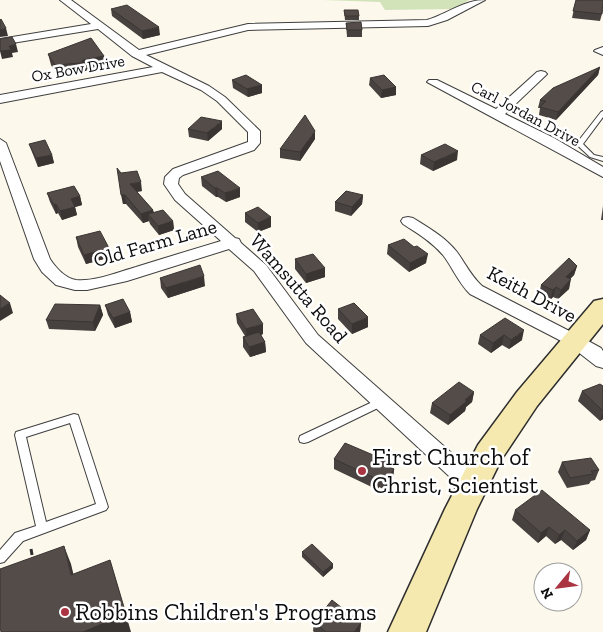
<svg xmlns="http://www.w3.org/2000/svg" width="603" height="632" font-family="'Zilla Slab',serif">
	<rect width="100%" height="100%" fill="#fdf8ec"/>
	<polygon fill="#d2e3ba" points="323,0 469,0 454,9 385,10 380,2"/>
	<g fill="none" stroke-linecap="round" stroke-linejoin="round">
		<g stroke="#3f3f3f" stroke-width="2">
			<g id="service">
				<polygon points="603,47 603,55 594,51 595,50"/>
				<polygon points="603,111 603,117 583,144 594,155 603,157 603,161 590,157 576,144 601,112"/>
				<polygon points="381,398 384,399 386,402 384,405 308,442 304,443 300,442 299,439 300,436"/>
				<path d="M 74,414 L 78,415 L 79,418 L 108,507 L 106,510 L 23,541 L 4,562 L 0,563 L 0,550 L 15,533 L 36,526 L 15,435 L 16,432 ZM 70,423 L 96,504 L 46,522 L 26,437 Z"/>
			</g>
		</g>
		<g stroke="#3f3f3f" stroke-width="2">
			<g id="minor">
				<path d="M 60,0 L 71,0 L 139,50 L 248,24 L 427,20 C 447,14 464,0 485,0 L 447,20 L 428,26 L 248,30 L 146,55 L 209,86 L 225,97 L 260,131 L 260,143 L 254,150 L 183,175 L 179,178 L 178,184 L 185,194 L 235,238 L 239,239 L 241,243 L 266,265 L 318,335 L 481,479 L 484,485 L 481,491 L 473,494 L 465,491 L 306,343 L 254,271 L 229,249 L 127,281 L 87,290 L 75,290 L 56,285 L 42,272 L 34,259 L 0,161 L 0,139 L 6,143 L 50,259 C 56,268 65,278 76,280 C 95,282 118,272 136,267 C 164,258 192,250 221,241 L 175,200 L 164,184 L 165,177 L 173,169 L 248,142 L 248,132 L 217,101 L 201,90 L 162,72 L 0,103 L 0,95 L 153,67 L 132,56 L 98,29 L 0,45 L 0,39 L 91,24 Z"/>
				<polygon points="541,71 545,72 547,74 545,76 505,114 554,138 603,167 603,177 427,82 429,80 437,80 496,109 537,72"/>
				<path d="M 408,217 L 413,218 C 429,228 445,237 457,252 C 465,263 471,276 482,286 L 581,337 L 601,348 L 603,351 L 603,368 L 596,366 L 569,345 L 470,294 C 458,282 453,268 443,255 C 432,242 417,233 403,224 L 401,221 L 403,218 Z"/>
			</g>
		</g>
		<g stroke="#2e2e2e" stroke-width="3">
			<polygon id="secondary" points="603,299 603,324 537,406 501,460 477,509 426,632 388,632 445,509 478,445 517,392 594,301"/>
		</g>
		<polyline stroke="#2e2e2e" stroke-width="3" stroke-dasharray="6 3" stroke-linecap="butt" points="31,549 33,560"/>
		<use href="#service" fill="#fff" fill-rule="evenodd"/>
		<use href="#minor" fill="#fff" fill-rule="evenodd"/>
		<use href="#secondary" fill="#f5e9af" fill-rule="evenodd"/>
	</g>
	<g fill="#47413f">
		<polygon points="576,0 603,10 600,21 572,18"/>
		<polygon points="111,9 160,35 143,39 112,16"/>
		<polygon points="344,10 359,16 359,20 345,20"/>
		<polygon points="346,23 362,30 362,37 347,37"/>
		<polygon points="48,54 104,56 106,68 85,71 83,74 57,76 51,65"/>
		<polygon points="600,67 598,75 556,120 539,115 540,108 538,108 540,100"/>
		<polygon points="370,78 396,87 396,95 381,98 369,85"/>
		<polygon points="232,80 262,85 262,93 248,97 233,88"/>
		<polygon points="188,129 222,129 208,141 189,137"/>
		<polygon points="315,139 300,161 280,158 280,149"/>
		<polygon points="29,144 52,155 54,163 38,167 32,152"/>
		<polygon points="421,155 457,160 433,171 420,164"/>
		<polygon points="121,173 142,191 137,192 153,210 154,213 173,221 174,230 159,235 150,224 149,221 143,223 126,204 123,204"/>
		<polygon points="201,177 240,197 226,202 218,197 216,197 202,186"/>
		<polygon points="47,193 80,196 82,205 75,207 77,215 62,220 58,213 56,214 50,202"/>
		<polygon points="363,195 362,204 351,216 335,211 335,202"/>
		<polygon points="603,206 603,220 601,220"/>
		<polygon points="245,213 271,217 271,227 258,232 245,222"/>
		<polygon points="76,237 111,257 86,264 78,247"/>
		<polygon points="388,245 414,247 426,263 409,272 387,254"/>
		<polygon points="295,259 325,268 325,277 306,283 295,269"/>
		<polygon points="577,266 574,275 570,279 569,289 558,299 553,297 550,300 539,295 541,285"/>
		<polygon points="160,278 205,286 168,298 161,288"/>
		<polygon points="100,305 103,315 95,331 49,329 46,320"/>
		<polygon points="105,305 130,312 132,322 115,328 108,315"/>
		<polygon points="338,309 368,327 352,334 338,319"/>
		<polygon points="236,314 263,334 261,335 265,342 266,352 250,357 243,347 243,337 245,336 237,323"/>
		<polygon points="491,328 522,340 509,349 502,345 491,353 478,344 480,335"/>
		<polygon points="603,386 603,419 600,421 578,401 582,391"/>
		<polygon points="474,392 472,402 466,407 465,411 448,425 430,413 432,403"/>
		<polygon points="334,459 391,467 394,469 393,478 386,490 379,487 378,490 334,469"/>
		<polygon points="562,462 599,470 595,480 591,481 589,484 567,488 558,472"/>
		<polygon points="515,510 590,530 586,540 573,550 561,540 555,544 546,536 538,543 512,520"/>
		<polygon points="302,552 333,564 333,568 323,577 302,557"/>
		<polygon points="314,622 361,623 360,632 314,632 313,631"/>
	</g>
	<g fill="#3a3533">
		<polygon points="159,27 160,35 143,39 142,31"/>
		<polygon points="6,28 8,36 0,37 0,30"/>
		<polygon points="16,44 18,52 12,53 13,57 2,59 0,51 9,46"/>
		<polygon points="104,56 106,68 85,71 83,74 81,63 83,60"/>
		<polygon points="600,67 598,75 556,120 558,112"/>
		<polygon points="262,85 262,93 248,97 247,89"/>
		<polygon points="396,87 396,95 381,98 382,90"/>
		<polygon points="222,121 222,129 208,141 207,133"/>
		<polygon points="315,131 315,139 300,161 300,152"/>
		<polygon points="458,151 457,160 433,171 434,162"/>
		<polygon points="52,155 54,163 38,167 36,158"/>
		<polygon points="141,182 142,191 132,192 130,184"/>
		<polygon points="215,188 217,188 218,197 216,197"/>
		<polygon points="240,188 240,197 226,202 225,193"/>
		<polygon points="121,195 125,195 126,204 123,204"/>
		<polygon points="363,195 362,204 351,216 352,207"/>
		<polygon points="80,196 82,205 75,207 77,215 62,220 60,211 71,199"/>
		<polygon points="56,204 58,213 56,214 54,205"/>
		<polygon points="153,210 155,219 148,214 149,221 143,223 141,214"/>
		<polygon points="271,217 271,227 258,232 258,223"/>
		<polygon points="173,221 174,230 159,235 158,226"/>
		<polygon points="109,248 111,257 86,264 84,255"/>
		<polygon points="428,254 426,263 409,272 410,263"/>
		<polygon points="577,266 574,275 563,286 566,277"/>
		<polygon points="325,268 325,277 306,283 306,274"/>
		<polygon points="204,276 205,286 168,298 166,288"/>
		<polygon points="571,279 569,289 558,299 561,290"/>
		<polygon points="556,287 553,297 550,300 553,290"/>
		<polygon points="10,303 13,313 0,321 0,309"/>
		<polygon points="100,305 103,315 95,331 93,322"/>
		<polygon points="130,312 132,322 115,328 113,318"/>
		<polygon points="368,317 368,327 352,334 352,324"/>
		<polygon points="263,324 263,334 247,339 246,329"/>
		<polygon points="524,330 522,340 509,349 511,340"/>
		<polygon points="504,335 502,345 491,353 493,343"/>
		<polygon points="265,342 266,352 250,357 249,347"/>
		<polygon points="474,392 472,402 466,407 465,411 448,425 450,415 465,400"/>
		<polygon points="603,412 603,419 600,421"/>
		<polygon points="394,469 393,478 386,490 387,480"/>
		<polygon points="380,477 379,487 378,490 379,480"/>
		<polygon points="549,527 546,536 538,543 541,533"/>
		<polygon points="565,530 561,540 555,544 559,535"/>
		<polygon points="590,530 586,540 573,550 577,541"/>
		<polygon points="64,546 71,564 78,593 71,575"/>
		<polygon points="110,560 131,632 83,632"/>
		<polygon points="333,564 333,568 323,577 323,572"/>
		<polygon points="361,623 360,632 354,632"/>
	</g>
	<g fill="#534c49" stroke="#3a3533">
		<polygon points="576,0 603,0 602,14 573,11"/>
		<polygon points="127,5 159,27 142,31 111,9"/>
		<polygon points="344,10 358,10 359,16 345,16"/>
		<polygon points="1,19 6,28 0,30 0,20"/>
		<polygon points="361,22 362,30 347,30 346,23"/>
		<polygon points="12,37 16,44 9,46 11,50 0,51 0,39"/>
		<polygon points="91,38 104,56 83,60 81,63 55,65 48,54"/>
		<polygon points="600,67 558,112 540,107 546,101 540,100 553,88"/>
		<polygon points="246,75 262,85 247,89 232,80"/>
		<polygon points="384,75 396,87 382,90 370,78"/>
		<polygon points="305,115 315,131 300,152 280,149"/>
		<polygon points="201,117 222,121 207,133 188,129"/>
		<polygon points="45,140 52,155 36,158 29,144"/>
		<polygon points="445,144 458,151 434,162 421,155"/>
		<polygon points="117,168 121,173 137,171 141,182 130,184 153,210 141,214 125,195 121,195"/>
		<polygon points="218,171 240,188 225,193 217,188 215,188 201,177"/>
		<polygon points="74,186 80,196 71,199 75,207 60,211 56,204 54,205 47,193"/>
		<polygon points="346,191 363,195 352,207 335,202"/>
		<polygon points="258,207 271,217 258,223 245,213"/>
		<polygon points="163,210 173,221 158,226 148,214"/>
		<polygon points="100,231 109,248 84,255 76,237"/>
		<polygon points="404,239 414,247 417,246 428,254 410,263 388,245"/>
		<polygon points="313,254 325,268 306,274 295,259"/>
		<polygon points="569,258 577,266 566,277 571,279 561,290 556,287 553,290 541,285"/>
		<polygon points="200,265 204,276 166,288 160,278"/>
		<polygon points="0,295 10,303 0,309"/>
		<polygon points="123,299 130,312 113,318 105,305"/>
		<polygon points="354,303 368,317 352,324 338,309"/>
		<polygon points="55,304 100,305 93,322 46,320"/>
		<polygon points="253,309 263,324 246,329 236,314"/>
		<polygon points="505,318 524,330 511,340 504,335 493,343 480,335"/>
		<polygon points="259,332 265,342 249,347 243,337"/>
		<polygon points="459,382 474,392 465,400 467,401 450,415 432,403"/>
		<polygon points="600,384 603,386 603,411 582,391"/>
		<polygon points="345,443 392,463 389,467 394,469 387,480 380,477 379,480 334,459"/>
		<polygon points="591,458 599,470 591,471 593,474 570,478 562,462"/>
		<polygon points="542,490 590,530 577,541 565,530 559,535 549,527 541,533 515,510"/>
		<polygon points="312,544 333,564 323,572 302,552"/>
		<polygon points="64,546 71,575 110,560 126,614 83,632 1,632 0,627 0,569"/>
		<polygon points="332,600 361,623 354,632 326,632 314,622"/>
	</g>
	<g fill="#ab3442" stroke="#fff" stroke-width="2">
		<circle cx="362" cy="471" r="5"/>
		<circle cx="65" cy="612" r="5"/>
	</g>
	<g text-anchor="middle" stroke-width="5" stroke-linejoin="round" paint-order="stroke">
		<g font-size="16" fill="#0c0c0c" stroke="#fff">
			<text transform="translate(78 68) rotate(-10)" y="6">Ox Bow Drive</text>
			<text transform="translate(526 113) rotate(28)" y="6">Carl Jordan Drive</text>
		</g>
		<g font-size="20" fill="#0c0c0c" stroke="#fff">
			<text transform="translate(155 243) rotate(-16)" y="7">Old Farm Lane</text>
			<text transform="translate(299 288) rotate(49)" y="7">Wamsutta Road</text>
			<text transform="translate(532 294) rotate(28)" y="7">Keith Drive</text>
		</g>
		<g font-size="24" fill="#0c0c0c" stroke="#fff" text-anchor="start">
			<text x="372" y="465">First Church of<tspan x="372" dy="28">Christ, Scientist</tspan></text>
			<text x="75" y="620">Robbins Children's Programs</text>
		</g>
	</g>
	<g transform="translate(558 587) rotate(241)"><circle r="24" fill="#ffffff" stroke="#9e9e9e"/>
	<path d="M0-4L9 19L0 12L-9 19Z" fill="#ab3442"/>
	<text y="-8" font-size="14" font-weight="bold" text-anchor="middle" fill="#0c0c0c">N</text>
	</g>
</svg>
